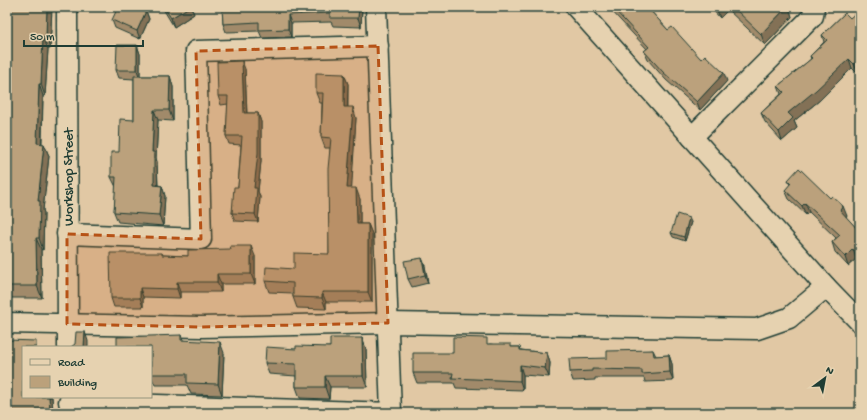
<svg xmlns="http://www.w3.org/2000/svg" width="867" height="420" font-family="'Gochi Hand',sans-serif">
	<rect width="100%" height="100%" fill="#e1c8a4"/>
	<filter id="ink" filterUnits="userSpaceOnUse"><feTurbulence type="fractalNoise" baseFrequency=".025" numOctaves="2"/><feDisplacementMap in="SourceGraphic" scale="8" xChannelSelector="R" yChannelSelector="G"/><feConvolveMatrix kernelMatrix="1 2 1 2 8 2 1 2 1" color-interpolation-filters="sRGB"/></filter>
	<g filter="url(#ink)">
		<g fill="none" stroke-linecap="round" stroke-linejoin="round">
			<g stroke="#1f3d34" stroke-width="23">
				<g id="minor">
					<polyline points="67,7 68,347"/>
					<polyline points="576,7 826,287 860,322"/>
					<polyline points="692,137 813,16 814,7"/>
					<polyline points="67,234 201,239 196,51 378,46"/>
					<polyline points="7,323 201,327 388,323 757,329 789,318 826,287"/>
					<polyline points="69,402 391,413 376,7"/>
				</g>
			</g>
			<use href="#minor" stroke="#e6d2b0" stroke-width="20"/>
		</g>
		<g fill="#a18a6a" stroke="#1f3d34">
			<polygon points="7,7 52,7 50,49 48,49 45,96 43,96 42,144 44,144 49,156 43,210 44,213 43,250 41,249 42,298 7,298"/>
			<polygon points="162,7 191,7 194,14 174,27"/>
			<polygon points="222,7 362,7 361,27 333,26 331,22 291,23 291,37 262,38 259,31 226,32 223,24"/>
			<polygon points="608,7 647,7 668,30 701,59 727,81 700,110 666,80 648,60 644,51 647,49"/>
			<polygon points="710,7 789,7 792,17 765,45 728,10 720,18"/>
			<polygon points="146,11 149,19 140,39 115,28 112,20"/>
			<polygon points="845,13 858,74 852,68 820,100 794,121 797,128 782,141 765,122 761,113 781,94 778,86 811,59 810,56 824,42 822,35"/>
			<polygon points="137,45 140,54 140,76 170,76 173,87 173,121 158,120 156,158 157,162 158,185 162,186 165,196 163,226 118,222 114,212 116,187 111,177 134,120 134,79 119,78 116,70"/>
			<polygon points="245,69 247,113 258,113 261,122 261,161 258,191 260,197 258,222 235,221 232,213 238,187 241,145 229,144 226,136 228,104 221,105 218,96"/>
			<polygon points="344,74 348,84 348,107 356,118 351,188 360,199 360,224 368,224 372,234 372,302 326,302 326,309 297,308 293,297 293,293 269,292 265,281 294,269 329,254 330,148 325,148 321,137 322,103 320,103 316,93"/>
			<polygon points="788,180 847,216 846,217 860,232 860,263 856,259 848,266 835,252 832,242 836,238 809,212 806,215 789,199 785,190 790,185"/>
			<polygon points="691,222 685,241 673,237 671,233"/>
			<polygon points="162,253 163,255 188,256 255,256 255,284 221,284 221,292 180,292 180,298 143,297 143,307 114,307 111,298"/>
			<polygon points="422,258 425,266 428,283 412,287 408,279"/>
			<polygon points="181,335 183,340 224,353 222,395 191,394 187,385 155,385 151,376 151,347"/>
			<polygon points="362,338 366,349 367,387 330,387 329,399 300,398 296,387 296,376 269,374 265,363 296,349 330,347"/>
			<polygon points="490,344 512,347 520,347 521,350 547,353 550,363 549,377 523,375 523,390 456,388 454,383 417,383 413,373 453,353"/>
			<polygon points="653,350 656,356 669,355 672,364 673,381 645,382 644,378 595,378 595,380 573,381 570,372 607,358"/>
			<polygon points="23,397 52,397 53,413 7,413"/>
		</g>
		<g fill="#837156" stroke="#1f3d34">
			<polygon points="47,7 52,7 50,49 46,37"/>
			<polygon points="189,7 191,7 194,14 174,27 171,18"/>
			<polygon points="359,7 362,7 361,27 358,18"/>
			<polygon points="716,7 727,7 728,10 720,18"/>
			<polygon points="787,7 789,7 792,17 765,45 761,34"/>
			<polygon points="146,11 149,19 140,39 137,31"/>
			<polygon points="288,15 291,23 291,37 288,29"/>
			<polygon points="43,37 48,49 45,96 41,84"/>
			<polygon points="137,45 140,54 140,79 137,70"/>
			<polygon points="849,59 852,68 820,100 794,121 797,128 782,141 779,132 788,113"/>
			<polygon points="860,59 860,72 858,74 854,64"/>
			<polygon points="242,61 245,69 247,121 244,113"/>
			<polygon points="724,73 727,81 700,110 697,102"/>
			<polygon points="344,74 348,84 347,117 344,107"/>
			<polygon points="170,76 173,87 173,121 169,110"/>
			<polygon points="39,84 43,96 41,155 37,143"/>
			<polygon points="353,107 356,118 351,198 347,188"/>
			<polygon points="154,110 158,120 156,158 157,162 158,195 154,185 152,152"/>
			<polygon points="258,113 261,122 261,161 258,191 260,197 258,222 255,214 254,188"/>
			<polygon points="44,144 49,156 43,210 44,213 43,250 39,238 38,201"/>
			<polygon points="162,186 165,196 163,226 159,215"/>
			<polygon points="356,188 360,199 360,234 357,224"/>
			<polygon points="805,203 809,212 806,215 802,206"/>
			<polygon points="843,206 847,216 843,220 840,210"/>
			<polygon points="689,218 691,222 685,241 684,237"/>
			<polygon points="368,224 372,234 372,302 368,292"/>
			<polygon points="36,238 41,249 42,298 37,286"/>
			<polygon points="251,246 255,256 255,284 251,274"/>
			<polygon points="853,249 856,259 848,266 845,257"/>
			<polygon points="422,258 425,266 428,283 425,275"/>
			<polygon points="217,274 221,284 221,292 217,282"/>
			<polygon points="177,282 180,292 180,298 177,289"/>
			<polygon points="140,288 143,297 143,307 140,298"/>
			<polygon points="322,292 326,302 326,309 322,298"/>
			<polygon points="85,332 88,341 88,347 84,347"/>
			<polygon points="362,338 366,349 367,387 363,376"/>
			<polygon points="220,342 224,353 222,395 218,384"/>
			<polygon points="547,353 550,363 549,377 545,368"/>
			<polygon points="669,355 672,364 673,381 670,372"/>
			<polygon points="520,365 523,375 523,390 520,381"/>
			<polygon points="325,376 330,387 329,399 325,387"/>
			<polygon points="49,397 52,397 52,398 53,413 52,413 50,409"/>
		</g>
		<g fill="#bba17b" stroke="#1f3d34">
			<polygon points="7,7 47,7 46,37 43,37 41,84 39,84 37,143 44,144 38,201 40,201 39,238 36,238 37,286 7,286"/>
			<polygon points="118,7 138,7 146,11 137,31 112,20"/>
			<polygon points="164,7 189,7 171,18"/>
			<polygon points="222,7 359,7 358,18 330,18 330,13 288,15 288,29 259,30 259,22 223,24"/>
			<polygon points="612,7 647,7 668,30 672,27 701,59 705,55 724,73 697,102 663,72 644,51 649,47"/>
			<polygon points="733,7 787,7 761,34"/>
			<polygon points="860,9 860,59 854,64 849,59 816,90 788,113 793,118 779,132 761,113 784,92 778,86 812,58 810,56 827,40 822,35 845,13 850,18"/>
			<polygon points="117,45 137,45 137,70 116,70"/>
			<polygon points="242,61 244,113 258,113 258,153 254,188 257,188 255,214 232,213 234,187 238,187 242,136 226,136 228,96 218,96 217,62"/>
			<polygon points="316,73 344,74 344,107 353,107 347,188 356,188 357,224 368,224 368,292 322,292 322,298 293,297 293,283 265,281 266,267 294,269 294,253 329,254 328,169 331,138 321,137 323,93 316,93"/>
			<polygon points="134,76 170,76 169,110 154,110 152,152 154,152 154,185 162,186 159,215 114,212 116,177 111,177 111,152 119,152 120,119 134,120"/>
			<polygon points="799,168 830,198 832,196 843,206 840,210 860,232 860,257 853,249 845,257 832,242 840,235 805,203 802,206 785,190 791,183 788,180"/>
			<polygon points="677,214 689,218 684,237 671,233"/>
			<polygon points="230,246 251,246 251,274 217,274 217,282 177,282 177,289 140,288 140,298 111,298 110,253 162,253 162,255 188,256 188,250 231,249"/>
			<polygon points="422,258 425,275 408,279 404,261"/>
			<polygon points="76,332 85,332 84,347 71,347 75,344"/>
			<polygon points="181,335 181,340 220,342 218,384 187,383 187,374 151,374 151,347 117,347 117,337"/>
			<polygon points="453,337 487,338 487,344 511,344 511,347 520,347 520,350 547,353 545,368 520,365 520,381 452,378 453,373 413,373 413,353 453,353"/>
			<polygon points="330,338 362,338 363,376 325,376 325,387 296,387 296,364 265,363 266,347 296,349 296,346 330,347"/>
			<polygon points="7,340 36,341 36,347 23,347 23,397 49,397 50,409 36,410 36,413 7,413"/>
			<polygon points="653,350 654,356 669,355 670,372 642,374 642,370 592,369 592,371 570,372 569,359 607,358 607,351"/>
		</g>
	</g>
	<path fill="#b65216" fill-opacity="0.2" stroke="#b65216" stroke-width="3" stroke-dasharray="8 5" stroke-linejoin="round" d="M 378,46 L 388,323 L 201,327 L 67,324 L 67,234 L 201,239 L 196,51 Z"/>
	<g text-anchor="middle" stroke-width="3" stroke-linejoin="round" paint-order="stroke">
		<g font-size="14" fill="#1f3d34" stroke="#e6d2b0">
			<text transform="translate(67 177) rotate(-90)" y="5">Workshop Street</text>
		</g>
	</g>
	<rect width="867" height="420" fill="none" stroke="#e6d2b0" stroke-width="24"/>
	<rect x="12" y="12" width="843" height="396" fill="none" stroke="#1f3d34" stroke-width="1.5" filter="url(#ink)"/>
	<rect x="22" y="346" width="130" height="52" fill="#e6d2b0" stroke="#96967e"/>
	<rect x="30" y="359" width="20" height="6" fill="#e6d2b0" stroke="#96967e"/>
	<text x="58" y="366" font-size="12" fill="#1f3d34">Road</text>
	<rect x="30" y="376" width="20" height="12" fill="#bba17b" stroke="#96967e"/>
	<text x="58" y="386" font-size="12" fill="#1f3d34">Building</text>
	<g transform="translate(825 378) rotate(32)" stroke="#e6d2b0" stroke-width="3" paint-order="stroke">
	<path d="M0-3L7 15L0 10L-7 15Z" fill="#1f3d34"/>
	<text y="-6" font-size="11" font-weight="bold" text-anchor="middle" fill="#1f3d34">N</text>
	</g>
	<path d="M24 40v6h119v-6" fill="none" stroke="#1f3d34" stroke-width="2"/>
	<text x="30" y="40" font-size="12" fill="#1f3d34" stroke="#e6d2b0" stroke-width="3" paint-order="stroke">50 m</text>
</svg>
